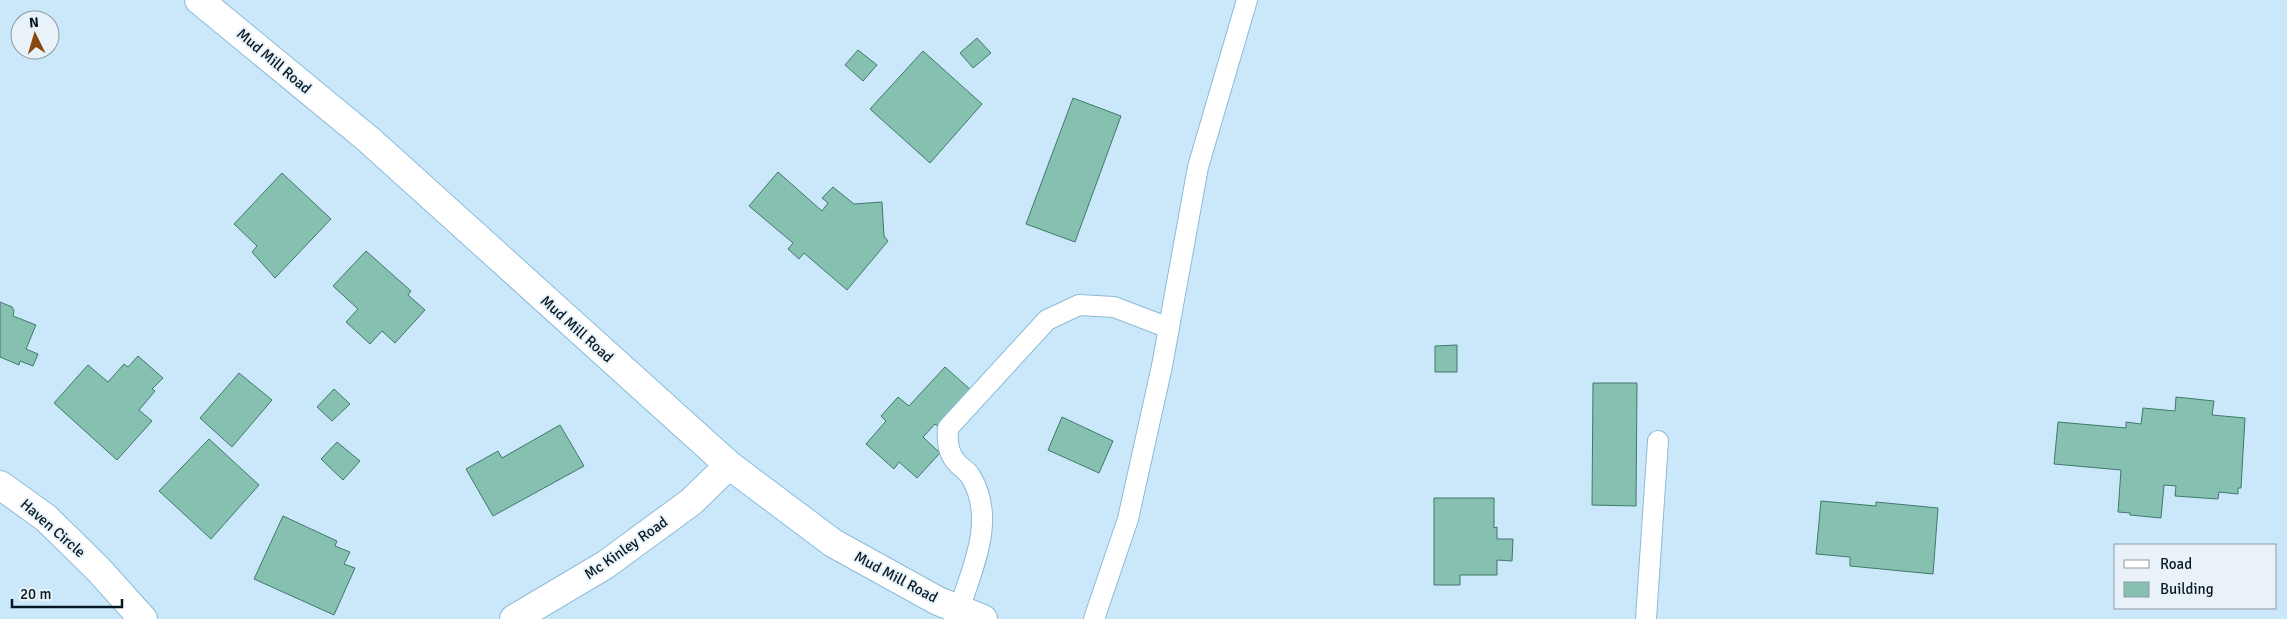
<svg xmlns="http://www.w3.org/2000/svg" width="2287" height="619" font-family="Signika,sans-serif">
	<rect width="100%" height="100%" fill="#cbe8fa"/>
	<g fill="#86c0b0" stroke="#40796b">
		<polygon points="977,38 991,53 973,68 960,53"/>
		<polygon points="858,50 877,65 863,81 845,65"/>
		<polygon points="923,51 982,104 930,163 870,109"/>
		<polygon points="1073,98 1121,116 1075,242 1026,224"/>
		<polygon points="778,172 822,211 828,203 822,198 833,187 854,204 882,202 884,236 888,241 847,290 804,253 799,259 788,249 793,243 749,206"/>
		<polygon points="282,173 331,219 275,278 252,252 257,246 234,224"/>
		<polygon points="366,251 411,291 408,295 425,310 395,343 382,331 370,344 346,322 358,309 333,286"/>
		<polygon points="0,302 12,307 14,311 13,316 36,325 26,349 38,354 33,366 20,361 19,365 0,357"/>
		<polygon points="1457,345 1457,372 1435,372 1435,346"/>
		<polygon points="138,356 163,378 152,389 155,391 139,410 152,421 117,460 54,403 88,365 108,382 124,364 128,367"/>
		<polygon points="945,367 972,391 943,431 935,424 923,437 940,453 917,478 899,462 894,469 866,444 886,421 881,416 898,397 909,406"/>
		<polygon points="239,373 272,400 232,447 200,418"/>
		<polygon points="1593,383 1637,383 1636,506 1592,505"/>
		<polygon points="334,389 350,404 332,421 317,407"/>
		<polygon points="2176,397 2214,401 2212,415 2245,418 2241,488 2238,488 2238,494 2219,492 2218,499 2175,496 2176,486 2164,485 2161,518 2130,515 2130,513 2118,512 2121,470 2054,464 2058,422 2126,428 2126,422 2141,424 2143,408 2175,411"/>
		<polygon points="1062,417 1113,441 1099,473 1048,450"/>
		<polygon points="560,425 584,466 493,516 466,469 498,451 502,458"/>
		<polygon points="209,439 259,485 211,539 159,491"/>
		<polygon points="337,442 360,461 343,480 321,459"/>
		<polygon points="1434,498 1494,498 1494,528 1497,527 1497,539 1513,539 1512,561 1497,560 1497,575 1460,575 1460,585 1434,585"/>
		<polygon points="1821,501 1876,506 1876,502 1938,508 1933,574 1850,566 1850,557 1816,554"/>
		<polygon points="283,516 337,541 335,546 350,552 344,564 355,568 334,615 254,579"/>
	</g>
	<g fill="none" stroke-linecap="round" stroke-linejoin="round">
		<g stroke="#8cbbd8" stroke-width="22">
			<g id="service">
				<path d="M 959,609 C 973,567 996,519 971,477 C 969,473 964,469 960,466 C 948,455 947,443 948,428 L 1047,320 L 1079,305 L 1114,307 L 1169,328"/>
				<polyline points="1094,619 1128,519 1162,366 1198,167 1247,0"/>
				<polyline points="1646,619 1658,441"/>
			</g>
		</g>
		<g stroke="#8cbbd8" stroke-width="30">
			<g id="minor">
				<polyline points="0,485 46,518 98,569 143,619"/>
				<polyline points="514,619 605,565 691,502 729,465"/>
			</g>
		</g>
		<g stroke="#8cbbd8" stroke-width="30">
			<polyline id="tertiary" points="199,0 368,139 729,465 833,543 938,601 983,619"/>
		</g>
		<use href="#service" stroke="#fff" stroke-width="20"/>
		<use href="#minor" stroke="#fff" stroke-width="28"/>
		<use href="#tertiary" stroke="#fff" stroke-width="28"/>
	</g>
	<g text-anchor="middle" stroke-width="4" stroke-linejoin="round" paint-order="stroke">
		<g font-size="15" fill="#061924" stroke="#e9f2f8">
			<text transform="translate(274 61) rotate(40)" y="5">Mud Mill Road</text>
			<text transform="translate(577 329) rotate(42)" y="5">Mud Mill Road</text>
			<text transform="translate(53 528) rotate(41)" y="5">Haven Circle</text>
			<text transform="translate(626 548) rotate(-35)" y="5">Mc Kinley Road</text>
			<text transform="translate(896 577) rotate(28)" y="5">Mud Mill Road</text>
		</g>
	</g>
	<rect x="2114" y="544" width="162" height="65" fill="#e9f2f8" stroke="#8e9ba3"/>
	<rect x="2124" y="560" width="25" height="8" fill="#ffffff" stroke="#8e9ba3"/>
	<text x="2160" y="569" font-size="15" fill="#061924">Road</text>
	<rect x="2124" y="582" width="25" height="15" fill="#86c0b0" stroke="#8e9ba3"/>
	<text x="2160" y="594" font-size="15" fill="#061924">Building</text>
	<g transform="translate(35 35) rotate(355)"><circle r="24" fill="#e9f2f8" stroke="#8e9ba3"/>
	<path d="M0-4L9 19L0 12L-9 19Z" fill="#884811"/>
	<text y="-8" font-size="14" font-weight="bold" text-anchor="middle" fill="#061924">N</text>
	</g>
	<path d="M12 599v8h110v-8" fill="none" stroke="#061924" stroke-width="2.5"/>
	<text x="20" y="599" font-size="15" fill="#061924" stroke="#e9f2f8" stroke-width="4" paint-order="stroke">20 m</text>
</svg>
